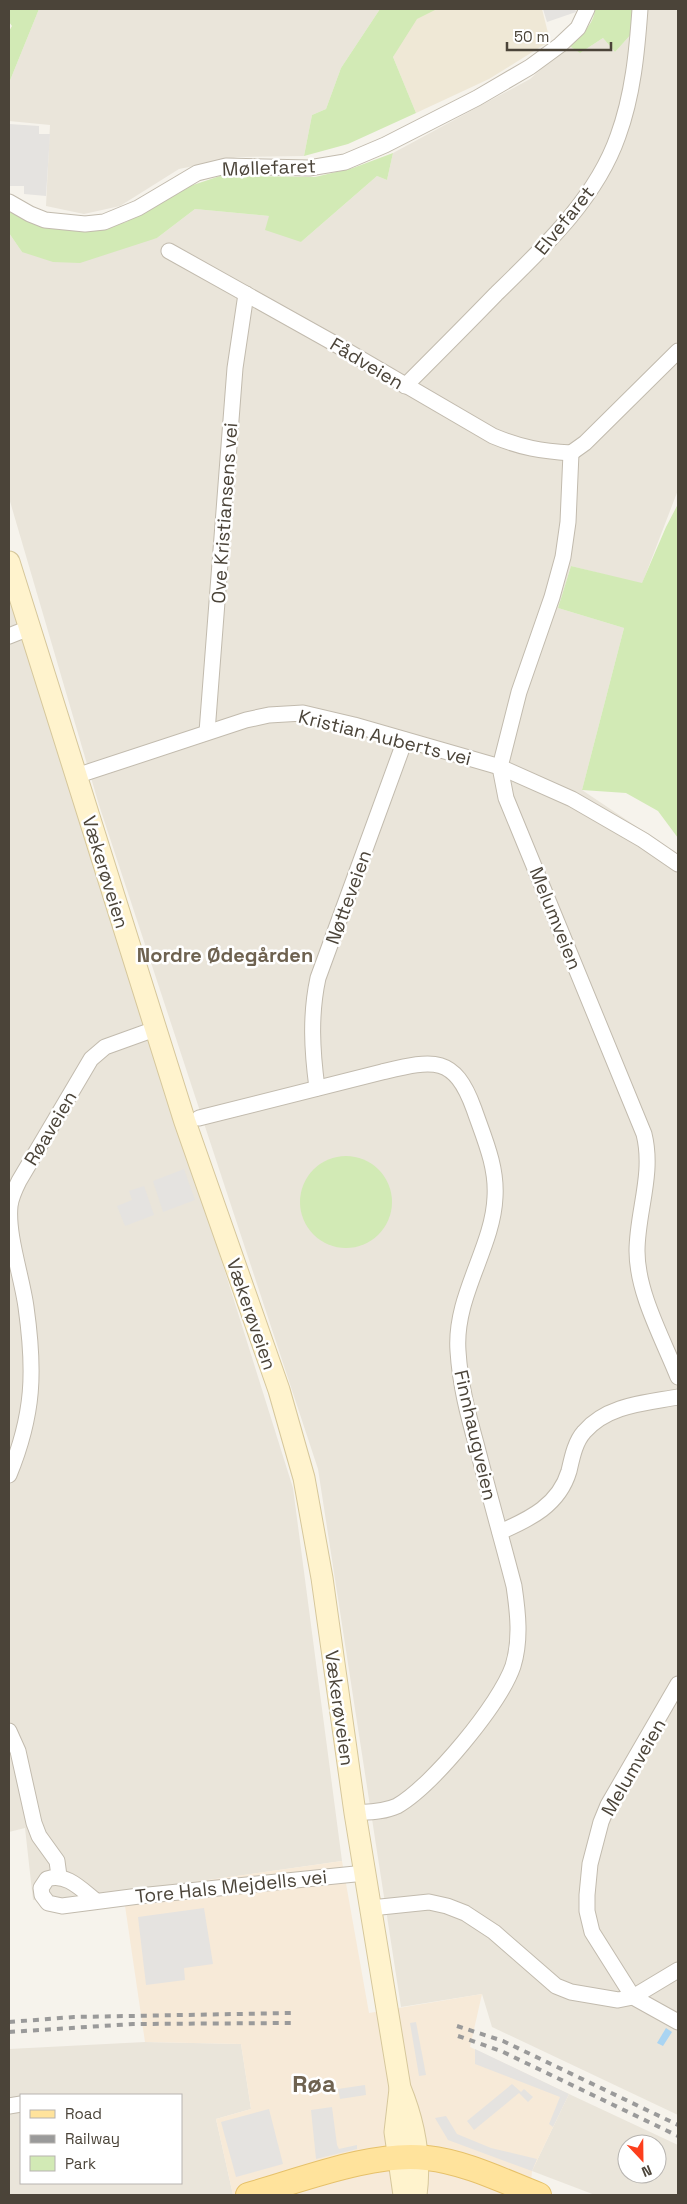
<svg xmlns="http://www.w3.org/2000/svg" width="687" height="2204" font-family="'Space Grotesk',sans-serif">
	<rect width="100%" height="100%" fill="#f6f3ec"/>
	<g fill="#eae5da" fill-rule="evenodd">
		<polygon points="39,9 380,9 341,68 326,109 312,115 304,156 238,157 179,169 120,206 84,214 46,206 50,125 9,121 9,83"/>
		<polygon points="632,9 678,9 678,490 642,584 571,566 558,608 624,628 582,790 655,839 678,866 678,2115 492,2027 482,1994 401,2007 318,1469 99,805 9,498 9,233 22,252 157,238 195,209 269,216 301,242 377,176 387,180 393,153 530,79 568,45 580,53 603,38 615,52 634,31"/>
		<polygon points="9,585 293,1488 342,1861 123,1892 33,1900 25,1828 9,1832"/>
		<path d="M 145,2042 L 241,2044 L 251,2109 L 216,2119 L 233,2195 L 9,2195 L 9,2049 ZM 21,2095 L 181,2095 L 181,2183 L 21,2183 Z"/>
		<path d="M 569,2094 L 678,2145 L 678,2195 L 595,2195 L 532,2171 ZM 627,2144 L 657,2144 L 657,2174 L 627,2174 Z"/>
	</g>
	<polygon fill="#f7ead8" points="342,1861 369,2013 482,1994 470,2047 569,2094 532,2171 530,2195 233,2195 216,2119 251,2109 241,2044 145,2042 123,1892"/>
	<polygon fill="#efe8d6" points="432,9 542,9 550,41 489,79 416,113 393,57 413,17"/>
	<g fill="#d2eab5">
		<polygon points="9,9 39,9 9,83 9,31 12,26 9,22"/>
		<polygon points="380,9 437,9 417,19 393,57 416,113 348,144 304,156 312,115 326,109 341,68"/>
		<path d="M 595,9 L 632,9 L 634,31 L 615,52 L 603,38 L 580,53 L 568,45 C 580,36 594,25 595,9 Z"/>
		<polygon points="393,153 387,180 377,176 301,242 265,230 269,216 195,209 157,238 80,263 53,262 22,252 9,233 9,212 45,226 87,231 126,222 187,187 220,176 315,177 353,168"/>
		<polygon points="678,504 678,838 658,811 626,793 582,790 624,628 558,608 571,566 642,583 666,527"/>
		<circle cx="346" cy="1202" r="46"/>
	</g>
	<g fill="#e5e3e0">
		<polygon points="543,9 575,9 576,12 547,22"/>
		<polygon points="9,124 39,126 39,134 50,134 46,196 24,194 24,186 9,186"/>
		<polygon points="184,1169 195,1200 163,1212 153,1181"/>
		<polygon points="144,1186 154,1215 125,1226 117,1206 132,1200 129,1191"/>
		<polygon points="204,1908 213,1964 184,1968 185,1980 146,1985 138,1917"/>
		<polygon points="416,2022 426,2075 419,2076 410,2023"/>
		<polygon points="475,2049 569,2094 553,2127 549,2124 560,2097 475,2064"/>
		<polygon points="512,2084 521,2092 524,2089 533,2097 528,2102 519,2093 474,2130 467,2121"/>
		<polygon points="365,2085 366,2095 340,2099 338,2089"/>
		<polygon points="332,2107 337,2145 339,2149 357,2145 357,2149 316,2159 311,2110"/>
		<polygon points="269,2109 283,2164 236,2177 221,2122"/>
		<polygon points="446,2116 457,2134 491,2148 537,2159 532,2171 448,2140 435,2118"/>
	</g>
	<polygon fill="#a9d4f2" points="666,2028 672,2032 663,2046 657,2043"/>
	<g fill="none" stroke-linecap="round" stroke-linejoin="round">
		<g stroke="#c2bbae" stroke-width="17">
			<g id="minor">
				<polyline points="9,202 30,214 45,220 85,224 104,222 138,208 197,173 226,166 309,168 345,162 385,145 477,98 530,67 560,45 578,28 587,9"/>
				<path d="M 169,251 L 330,341 L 493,436 C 522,448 541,451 571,453"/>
				<path d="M 405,386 C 436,355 466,325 496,294 C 543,248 596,199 618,136 C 633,95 637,51 640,9"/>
				<path d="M 571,453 L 568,522 L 563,557 L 552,597 L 519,692 L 500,767 L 506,798 L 644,1134 C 654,1174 637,1212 637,1251 C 637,1293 663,1339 678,1377"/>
				<polyline points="571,453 585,443 678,351"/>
				<polyline points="9,636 29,628"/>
				<polyline points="207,732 235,368 246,294"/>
				<polyline points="76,776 246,720 269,715 303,713 354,725 500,767 572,799 643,840 678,864"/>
				<path d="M 317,1088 C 312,1050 310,1015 318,978 L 405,740"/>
				<path d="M 199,1118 L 382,1072 C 433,1060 454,1054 474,1109 C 484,1138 497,1166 495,1197 C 493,1248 454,1296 458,1351 C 460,1384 468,1415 477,1447 C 489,1494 502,1540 514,1586 C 518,1613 521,1640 513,1666 C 500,1704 432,1786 397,1806 C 384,1812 369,1812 355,1813"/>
				<path d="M 9,1475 C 34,1414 35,1371 26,1307 C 22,1277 7,1235 10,1206 C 11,1197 15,1189 19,1181 L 91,1059 L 105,1047 L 155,1029"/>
				<path d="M 500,1532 C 530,1519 559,1505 569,1471 C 572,1458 575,1442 584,1432 C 607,1405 645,1403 678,1397"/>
				<polyline points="678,1684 608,1805 601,1822 590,1864 587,1895 587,1911 592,1932 633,1997 678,2022"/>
				<polyline points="9,1731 18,1751 34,1823 39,1836 57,1861 59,1876"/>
				<path d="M 96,1901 C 82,1890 66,1872 47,1879 L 41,1888 L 42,1895 L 48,1903 L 62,1906 L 139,1896 L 365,1873"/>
				<polyline points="371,1908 429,1902 447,1906 465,1913 494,1932 556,1986 571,1992 618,2000 633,1997 678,1970"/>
				<polyline points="9,2106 21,2104"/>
			</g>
		</g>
		<g stroke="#d6c79b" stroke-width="23">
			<g id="secondary">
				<path d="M 9,562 L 185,1122 L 279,1390 L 304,1478 L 322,1578 L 355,1813 L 400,2088 C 414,2122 421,2159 416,2195"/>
				<polyline points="400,2089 395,2132 404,2195"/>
			</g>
		</g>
		<g stroke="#e6c16a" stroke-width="26">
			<path id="primary" d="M 248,2195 C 299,2181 374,2151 427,2158 C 465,2162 503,2181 539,2195"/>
		</g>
		<use href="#minor" stroke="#fff" stroke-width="15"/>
		<use href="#secondary" stroke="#fff3cd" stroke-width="21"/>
		<use href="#primary" stroke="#ffe39c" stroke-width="24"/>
		<g stroke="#9a9a9a" stroke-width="4" stroke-dasharray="6 6" stroke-linecap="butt">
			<polyline points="9,2022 74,2017 291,2013"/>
			<polyline points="457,2026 503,2041 678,2125"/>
			<polyline points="9,2032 133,2024 291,2023"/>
			<polyline points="458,2036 501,2051 678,2136"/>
		</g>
	</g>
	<g text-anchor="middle" stroke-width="5" stroke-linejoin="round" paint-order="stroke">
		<g font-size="19" fill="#4b4439" stroke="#fff">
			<text transform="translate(269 167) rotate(-2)" y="7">Møllefaret</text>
			<text transform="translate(564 220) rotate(-51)" y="7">Elvefaret</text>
			<text transform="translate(367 363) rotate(31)" y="7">Fådveien</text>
			<text transform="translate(224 513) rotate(-86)" y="7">Ove Kristiansens vei</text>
			<text transform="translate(385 737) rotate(14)" y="7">Kristian Auberts vei</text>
			<text transform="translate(106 872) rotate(73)" y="7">Vækerøveien</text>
			<text transform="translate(348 897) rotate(-70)" y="7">Nøtteveien</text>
			<text transform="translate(556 918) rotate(68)" y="7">Melumveien</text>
			<text transform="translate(50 1128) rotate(-59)" y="7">Røaveien</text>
			<text transform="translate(252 1314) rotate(71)" y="7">Vækerøveien</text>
			<text transform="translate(476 1435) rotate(77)" y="7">Finnhaugveien</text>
			<text transform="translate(340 1708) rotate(82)" y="7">Vækerøveien</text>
			<text transform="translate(633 1767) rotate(-60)" y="7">Melumveien</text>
			<text transform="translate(231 1886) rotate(-6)" y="7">Tore Hals Mejdells vei</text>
		</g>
		<g font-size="20" font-weight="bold" fill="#6e6250" stroke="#fff">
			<text x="225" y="962">Nordre Ødegården</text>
		</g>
		<g font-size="24" font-weight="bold" fill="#6e6250" stroke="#fff">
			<text x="314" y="2092">Røa</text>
		</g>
	</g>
	<rect width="687" height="2204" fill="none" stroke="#4b4439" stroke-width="20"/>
	<rect x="20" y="2094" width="162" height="90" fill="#ffffff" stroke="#b7b4b0"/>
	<rect x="30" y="2110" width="25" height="8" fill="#ffe39c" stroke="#b7b4b0"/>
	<text x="65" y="2119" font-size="15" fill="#4b4439">Road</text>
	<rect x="30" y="2135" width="25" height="8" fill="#9a9a9a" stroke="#b7b4b0"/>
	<text x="65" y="2144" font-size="15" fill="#4b4439">Railway</text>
	<rect x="30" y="2156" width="25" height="15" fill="#d2eab5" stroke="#b7b4b0"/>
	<text x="65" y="2169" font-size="15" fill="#4b4439">Park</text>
	<g transform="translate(642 2159) rotate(158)"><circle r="24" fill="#ffffff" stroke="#b7b4b0"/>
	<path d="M0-4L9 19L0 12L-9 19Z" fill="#fc3f1d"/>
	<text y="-8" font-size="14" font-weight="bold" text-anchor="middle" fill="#4b4439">N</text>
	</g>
	<path d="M507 42v8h104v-8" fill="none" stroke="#4b4439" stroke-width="2.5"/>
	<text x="514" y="42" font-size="15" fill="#4b4439" stroke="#ffffff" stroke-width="4" paint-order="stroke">50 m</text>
</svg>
